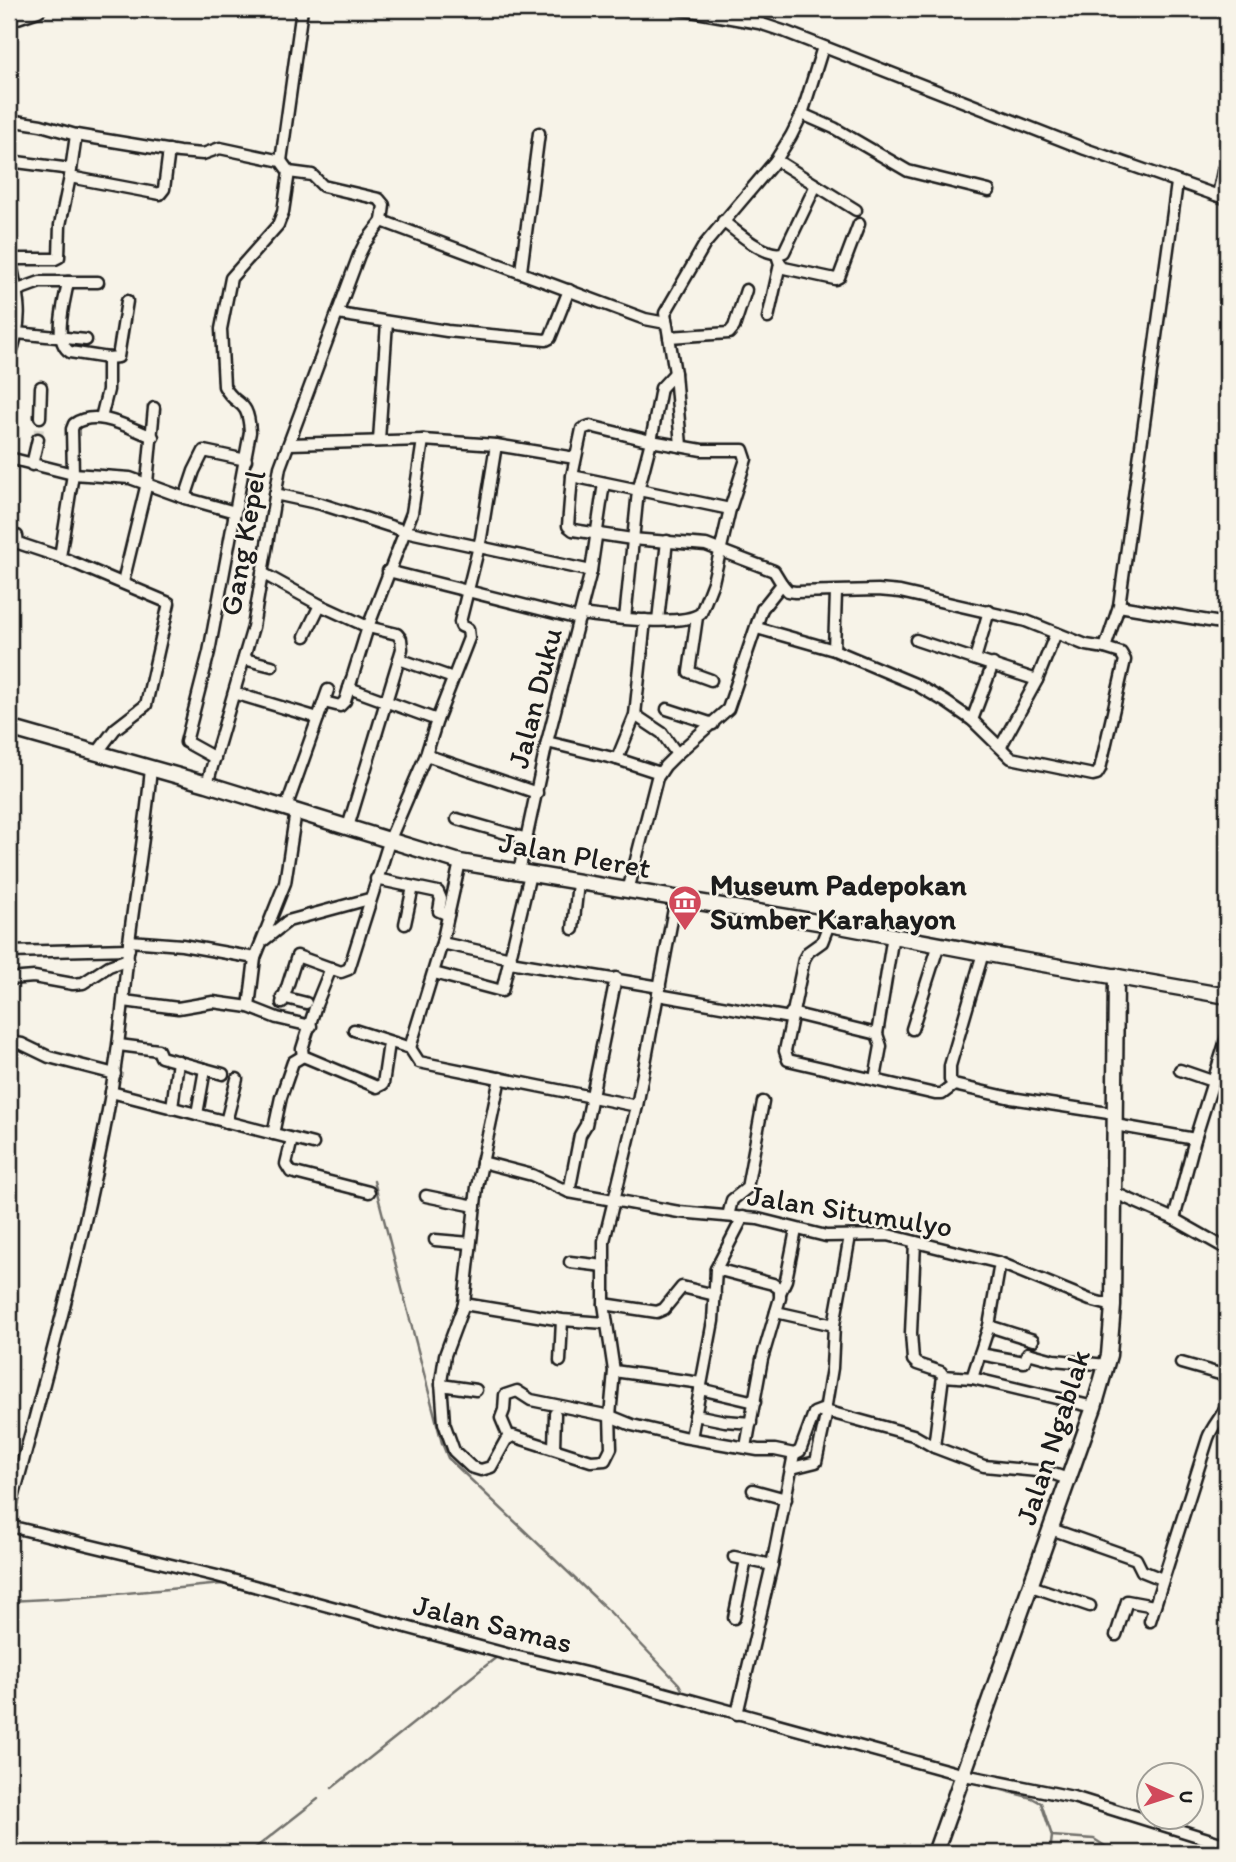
<svg xmlns="http://www.w3.org/2000/svg" width="1236" height="1862" font-family="Itim,sans-serif">
	<rect width="100%" height="100%" fill="#f7f3e8"/>
	<filter id="ink" filterUnits="userSpaceOnUse"><feTurbulence type="fractalNoise" baseFrequency=".0143" numOctaves="2"/><feDisplacementMap in="SourceGraphic" scale="14" xChannelSelector="R" yChannelSelector="G"/><feConvolveMatrix kernelMatrix="1 2 1 2 8 2 1 2 1" color-interpolation-filters="sRGB"/></filter>
	<g filter="url(#ink)">
		<g fill="none" stroke-linecap="round" stroke-linejoin="round">
			<g stroke="#72716c" stroke-width="2.5">
				<polyline points="374,1181 442,1443 448,1458 610,1612 679,1684 685,1695"/>
				<polyline points="9,1601 84,1597 222,1584 408,1632"/>
				<polyline points="628,1688 684,1705 955,1778"/>
				<polyline points="965,1780 1032,1798 1041,1803 1052,1836 1094,1839 1116,1853"/>
				<polyline points="332,1788 498,1656"/>
				<polyline points="249,1853 318,1799"/>
				<polyline points="1050,1853 1052,1836"/>
			</g>
			<polyline stroke="#d6d3c9" stroke-width="10" stroke-dasharray="10 5" stroke-linecap="butt" points="38,439 40,417"/>
			<g stroke="#1c1c1c" stroke-width="15">
				<g id="street">
					<polyline points="680,9 759,23 786,32 1085,149 1227,199"/>
					<polyline points="802,114 834,128 908,171 989,191"/>
					<polyline points="9,120 41,125 76,135 179,152 203,154 220,148 281,161 289,172 312,175 323,186 379,199 384,205 382,221 645,319 666,323"/>
					<polyline points="76,135 70,177 160,194 164,189 169,150"/>
					<polyline points="9,161 71,169"/>
					<polyline points="281,161 302,9"/>
					<polyline points="816,185 856,210"/>
					<polyline points="1218,195 1227,152"/>
					<path d="M 723,221 C 737,232 768,260 784,252 L 816,185 L 776,160"/>
					<polyline points="777,255 780,264 784,268 835,279 839,277 859,224"/>
					<polyline points="9,259 55,259 59,257 60,225 70,177"/>
					<polyline points="521,271 539,133"/>
					<path d="M 68,282 C 65,300 52,341 70,352 L 108,358 L 118,357 L 127,301"/>
					<polyline points="18,290 40,282 98,282"/>
					<polyline points="338,314 447,331 546,340 550,338 569,290"/>
					<polyline points="768,318 780,264"/>
					<polyline points="17,333 86,340"/>
					<polyline points="669,337 729,333 734,327 746,290"/>
					<path d="M 9,358 C 26,315 17,296 9,253"/>
					<polyline points="675,373 661,388 651,441 590,426 582,429 572,476 568,526 573,530 632,539 706,545 774,571 782,584"/>
					<polyline points="40,417 41,387"/>
					<polyline points="101,418 108,390 108,358"/>
					<polyline points="379,440 387,322"/>
					<polyline points="290,444 423,440 496,445"/>
					<polyline points="681,446 675,373 665,313 705,244 776,160 791,136 802,114 823,47"/>
					<polyline points="9,458 73,474 130,478 185,498 235,512"/>
					<polyline points="32,465 38,439"/>
					<polyline points="572,476 730,509"/>
					<polyline points="275,494 321,504 405,531 591,571"/>
					<polyline points="185,498 194,471 204,451 246,460"/>
					<polyline points="9,534 17,536 18,543 60,557"/>
					<polyline points="388,571 579,619"/>
					<polyline points="262,573 320,605 368,627 397,634 401,639 402,649 348,827"/>
					<polyline points="123,582 147,483 154,408"/>
					<polyline points="1119,606 1177,183"/>
					<path d="M 580,614 C 605,617 683,628 701,613 L 713,582 L 730,509 L 746,459 L 743,450 L 702,450 L 651,441 L 638,491 L 625,619"/>
					<polyline points="697,617 689,672 711,680"/>
					<polyline points="658,620 667,541"/>
					<polyline points="757,628 834,650 915,684 946,702 972,720 1011,758 1093,775 1097,774 1100,769 1125,660 1121,653 1105,648"/>
					<polyline points="305,636 320,605"/>
					<polyline points="916,640 1037,680"/>
					<polyline points="834,650 836,593"/>
					<polyline points="244,659 272,666"/>
					<polyline points="399,659 453,678"/>
					<polyline points="975,659 989,611"/>
					<polyline points="234,693 318,718"/>
					<polyline points="324,702 340,706 345,701 368,627 412,513 423,440"/>
					<polyline points="667,709 713,724"/>
					<polyline points="635,715 662,733 677,754"/>
					<polyline points="437,720 469,638 468,629 461,626 460,622 481,538 496,445 575,458"/>
					<polyline points="972,720 993,664"/>
					<polyline points="547,742 617,759 660,773"/>
					<polyline points="1001,746 1037,680 1056,633"/>
					<path d="M 97,753 L 115,729 L 146,705 L 169,603 L 60,557 L 73,474 L 72,429 L 74,424 C 97,408 129,428 153,437"/>
					<polyline points="426,755 537,793"/>
					<path d="M 215,758 L 186,742 L 209,652 L 250,432 C 248,396 236,409 224,386 L 221,329 L 231,278 L 278,225 L 283,212 L 289,172"/>
					<polyline points="617,759 635,715 645,620"/>
					<polyline points="207,784 253,627 280,467 359,255 365,243 382,221"/>
					<polyline points="286,808 328,690"/>
					<polyline points="457,819 527,839"/>
					<polyline points="519,872 547,742 591,571 604,483"/>
					<polyline points="376,879 438,892 441,899 439,911 448,915"/>
					<polyline points="628,891 657,778 665,766 677,754 728,709 762,609 782,584 788,591 795,592 878,590 900,592 1026,621 1086,645 1105,648 1119,606 1227,624"/>
					<polyline points="405,924 413,887"/>
					<polyline points="829,924 822,942 808,952 804,959 785,1051 788,1060 935,1094 942,1094 954,1085"/>
					<polyline points="573,929 578,883"/>
					<polyline points="264,940 288,921 369,899"/>
					<polyline points="129,941 182,945 255,958 249,1007"/>
					<polyline points="442,943 511,958"/>
					<polyline points="9,952 129,949"/>
					<polyline points="983,953 950,1066 950,1080 954,1085 1011,1098 1115,1114"/>
					<polyline points="255,958 285,883 296,811"/>
					<polyline points="510,962 660,987"/>
					<polyline points="331,968 316,1005 302,1049 303,1056 377,1087 383,1084 389,1043"/>
					<polyline points="434,973 502,991 530,874"/>
					<polyline points="9,979 34,977 73,984 83,983 109,966 128,959"/>
					<polyline points="658,995 790,1018"/>
					<polyline points="282,997 306,1003"/>
					<polyline points="124,1001 178,1008 213,1002 249,1007 277,1018 311,1026"/>
					<polyline points="282,1003 297,956 341,972 349,969 390,839 426,755 437,720 349,688"/>
					<polyline points="791,1013 877,1034"/>
					<polyline points="912,1029 939,944"/>
					<polyline points="354,1030 410,1048 419,1062 637,1106"/>
					<polyline points="9,1042 22,1044 49,1057 115,1074"/>
					<polyline points="119,1045 158,1050 161,1057 223,1074"/>
					<polyline points="410,1048 442,943 460,862"/>
					<polyline points="1180,1070 1212,1081"/>
					<polyline points="500,1078 477,1187 464,1304 445,1355 441,1382 444,1423 454,1451 471,1467 481,1470 491,1467 506,1440 513,1436 591,1461 605,1460 611,1448 610,1416 614,1371 604,1304 604,1241 637,1106 676,898"/>
					<polyline points="875,1079 881,1046 877,1034 893,935"/>
					<polyline points="111,1092 313,1144"/>
					<polyline points="172,1108 178,1061"/>
					<polyline points="197,1114 205,1069"/>
					<polyline points="226,1122 237,1079"/>
					<polyline points="1115,1125 1195,1139"/>
					<polyline points="273,1134 281,1097 293,1062 303,1056"/>
					<polyline points="292,1139 286,1164 291,1172 369,1192"/>
					<polyline points="482,1162 532,1175 569,1192 679,1212 758,1219 826,1236 888,1235 1000,1263 1090,1300 1113,1306"/>
					<polyline points="569,1192 580,1135 586,1125 616,978"/>
					<polyline points="1115,1193 1174,1219 1227,1249"/>
					<polyline points="426,1196 475,1206"/>
					<polyline points="728,1216 732,1200 747,1188 763,1102"/>
					<polyline points="1174,1219 1195,1139 1227,1037"/>
					<polyline points="435,1240 470,1243"/>
					<polyline points="915,1242 911,1333 913,1360 917,1364 941,1372 943,1376 972,1378 1094,1407"/>
					<polyline points="570,1262 604,1266"/>
					<polyline points="716,1269 773,1284 780,1289 780,1298 762,1359 746,1447"/>
					<polyline points="780,1293 786,1280 796,1230"/>
					<polyline points="464,1304 562,1320 606,1323"/>
					<polyline points="604,1304 657,1312 664,1309 682,1287 715,1295"/>
					<polyline points="776,1312 834,1325"/>
					<polyline points="989,1326 1033,1340"/>
					<polyline points="980,1354 1024,1362 1028,1353 1054,1360 1107,1365"/>
					<polyline points="560,1361 562,1320"/>
					<polyline points="1181,1363 1227,1376"/>
					<polyline points="614,1371 701,1383"/>
					<polyline points="972,1378 989,1326 1000,1263"/>
					<polyline points="441,1385 476,1390"/>
					<polyline points="700,1389 755,1402"/>
					<polyline points="825,1411 832,1368 834,1325 850,1236"/>
					<polyline points="695,1415 725,1421 751,1423"/>
					<polyline points="509,1437 501,1418 504,1410 505,1395 517,1391 531,1400 610,1416 632,1425 683,1437 758,1450 775,1450 794,1454 800,1451 814,1413 822,1410 913,1435 934,1447 984,1466 1048,1472 1068,1479"/>
					<polyline points="691,1438 713,1321 716,1269 743,1217"/>
					<polyline points="934,1447 943,1376"/>
					<polyline points="554,1448 555,1414"/>
					<polyline points="792,1468 816,1462 827,1411"/>
					<polyline points="753,1490 786,1499"/>
					<path d="M 9,1514 C 44,1382 82,1250 107,1116 C 118,1058 123,1001 129,942 C 136,884 146,827 151,768"/>
					<polyline points="9,1526 217,1576 510,1655 624,1682 964,1775 1073,1797 1227,1845"/>
					<polyline points="1051,1529 1136,1559 1142,1571 1162,1579"/>
					<polyline points="734,1557 772,1565"/>
					<polyline points="1031,1586 1090,1606"/>
					<polyline points="734,1618 746,1560"/>
					<path d="M 1150,1621 L 1208,1438 C 1213,1424 1223,1417 1227,1403"/>
					<polyline points="1116,1635 1127,1601 1154,1606"/>
					<polyline points="737,1714 772,1565 794,1454"/>
				</g>
			</g>
			<g stroke="#1c1c1c" stroke-width="19">
				<g id="secondary">
					<polyline points="9,19 38,9"/>
					<polyline points="9,728 207,784 460,862 829,924 1026,961 1227,996"/>
					<polyline points="935,1853 1094,1407 1109,1355 1113,1306 1116,976"/>
				</g>
			</g>
			<use href="#street" stroke="#f7f3e8" stroke-width="10"/>
			<use href="#secondary" stroke="#f7f3e8" stroke-width="14"/>
		</g>
	</g>
	<defs>
		<g id="museum-pin" transform="scale(1.75)"><path d="M0 17L-7.5 6A9.5 9.5 0 1 1 7.5 6Z" fill="#d1495b" stroke="#f7f3e8"/><path d="M0-6L6-3V-2H-6V-3ZM-5-1h2V3h-2ZM-1-1h2V3h-2ZM3-1h2V3H3ZM-6 4H6V6H-6Z" fill="#fff"/></g>
	</defs>
	<g fill-rule="evenodd">
		<use href="#museum-pin" x="685" y="902"/>
	</g>
	<g text-anchor="middle" stroke-width="5" stroke-linejoin="round" paint-order="stroke">
		<g font-size="30" fill="#1c1c1c" stroke="#f7f3e8">
			<text transform="translate(243 543) rotate(-80)" y="10">Gang Kepel</text>
			<text transform="translate(535 698) rotate(-76)" y="10">Jalan Duku</text>
			<text transform="translate(575 855) rotate(10)" y="10">Jalan Pleret</text>
			<text transform="translate(850 1211) rotate(9)" y="10">Jalan Situmulyo</text>
			<text transform="translate(1053 1437) rotate(-72)" y="10">Jalan Ngablak</text>
			<text transform="translate(493 1624) rotate(14)" y="10">Jalan Samas</text>
		</g>
		<g font-size="30" font-weight="bold" fill="#1c1c1c" stroke="#f7f3e8" text-anchor="start">
			<text x="710" y="895">Museum Padepokan<tspan x="710" dy="34">Sumber Karahayon</tspan></text>
		</g>
	</g>
	<rect width="1236" height="1862" fill="none" stroke="#f7f3e8" stroke-width="35"/>
	<rect x="18" y="18" width="1201" height="1827" fill="none" stroke="#1c1c1c" stroke-width="2.5" filter="url(#ink)"/>
	<g transform="translate(1170 1796) rotate(93)"><circle r="33" fill="#f7f3e8" stroke="#9f9d96" stroke-width="2"/>
	<path d="M0-5L12 26L0 18L-12 26Z" fill="#d1495b"/>
	<text y="-10" font-size="19" font-weight="bold" text-anchor="middle" fill="#1c1c1c">U</text>
	</g>
</svg>
